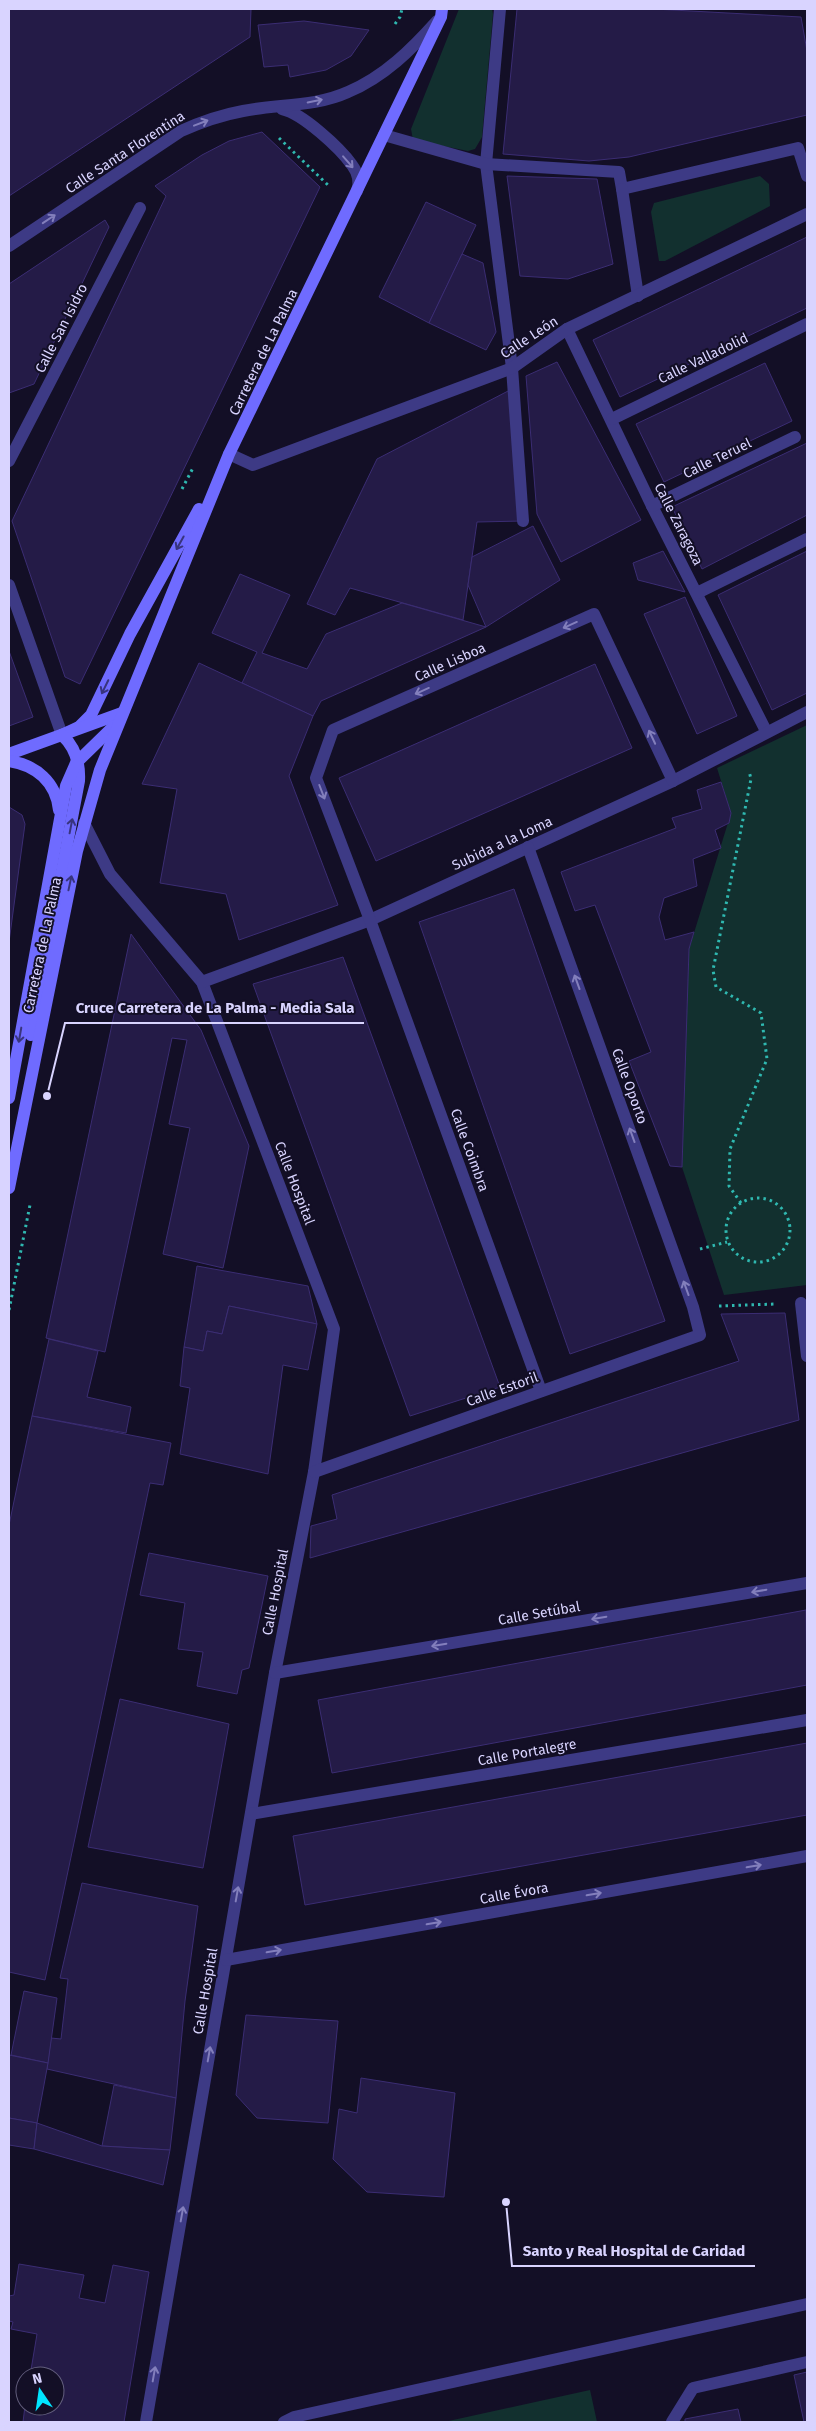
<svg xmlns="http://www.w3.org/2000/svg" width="816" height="2431" font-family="'Fira Sans',sans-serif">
	<rect width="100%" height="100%" fill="#130f26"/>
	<g fill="#12302f">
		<polygon points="459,9 492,9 493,14 482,137 475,149 468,151 413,140 411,129"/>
		<polygon points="760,176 769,184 770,206 665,261 659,261 651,212 654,203"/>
		<polygon points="807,725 807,1285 724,1295 682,1167 689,949 731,813 717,768"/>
		<polygon points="590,2390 597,2422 444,2422"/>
	</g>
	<g fill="#241b47" stroke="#3b2d73">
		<polygon points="9,9 251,9 250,37 9,196"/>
		<polygon points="517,9 654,9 801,17 807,51 807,115 629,157 589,161 503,154"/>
		<polygon points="304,21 369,30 351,56 326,70 290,77 288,65 264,67 258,25"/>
		<polygon points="262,132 320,187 80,684 65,677 12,521 166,196 155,186 202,155 229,141"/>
		<polygon points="507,176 597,179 613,264 568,279 520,276"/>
		<polygon points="426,202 476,225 429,323 379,297"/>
		<polygon points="105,220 109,227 34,384 9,393 9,284"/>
		<polygon points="807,237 807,308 620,397 593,340"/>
		<polygon points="462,254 483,263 496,332 486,350 429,323"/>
		<polygon points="557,362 641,520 561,562 537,514 526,376"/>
		<polygon points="765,363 792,421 664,482 636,424"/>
		<polygon points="510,390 523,521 477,522 463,620 350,588 335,615 307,604 377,459"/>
		<polygon points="807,443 807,515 702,569 672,507"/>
		<polygon points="533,526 560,580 486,627 468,585 472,557"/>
		<polygon points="663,551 685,592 638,580 633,563"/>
		<polygon points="807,551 807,693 772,710 718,595"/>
		<polygon points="240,574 290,595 262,653 307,669 326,634 402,603 486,627 321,701 313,716 242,683 257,652 212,633"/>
		<polygon points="685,597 737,716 697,734 644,614"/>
		<polygon points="9,651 33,717 9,726"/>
		<polygon points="199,663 313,716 289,776 338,905 239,940 226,894 160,883 177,789 142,784"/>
		<polygon points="595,664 632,748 376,861 339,778"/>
		<polygon points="721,782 731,813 729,823 715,830 721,848 693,859 697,886 664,898 659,917 665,940 694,932 689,949 682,1167 670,1166 629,1061 651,1052 595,905 575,911 561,872 676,828 672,818 702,809 697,790"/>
		<polygon points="9,807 22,815 25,824 9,942"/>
		<polygon points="514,889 665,1321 570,1354 419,922"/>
		<polygon points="131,934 201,1030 249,1146 223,1268 163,1254 190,1128 169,1124 187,1040 172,1038 105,1352 46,1338"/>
		<polygon points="343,957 500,1387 410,1416 253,984"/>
		<polygon points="197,1266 308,1286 317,1324 229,1306 222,1334 207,1331 203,1351 184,1347"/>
		<polygon points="229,1306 317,1324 308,1370 283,1365 268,1474 180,1454 190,1388 180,1386 184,1347 203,1351 207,1331 222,1334"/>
		<polygon points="785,1313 799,1420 310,1558 311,1526 337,1519 332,1495 739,1361 721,1314"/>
		<polygon points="49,1339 98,1351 87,1397 131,1407 126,1433 32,1416"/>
		<polygon points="32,1416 171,1443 163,1485 150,1483 45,1980 9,1972 9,1525"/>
		<polygon points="149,1553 268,1576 249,1668 242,1670 237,1694 197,1686 203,1652 178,1649 185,1603 140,1595"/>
		<polygon points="806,1610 807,1685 332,1773 318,1700"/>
		<polygon points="120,1699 229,1724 203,1868 88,1847"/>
		<polygon points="807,1743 807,1815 305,1905 293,1836"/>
		<polygon points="82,1883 198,1906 185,2001 176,2098 47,2069 51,2038 61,2039 68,1979 60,1978"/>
		<polygon points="24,1991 57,1998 48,2063 11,2055"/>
		<polygon points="246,2015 338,2021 328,2123 257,2118 236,2095"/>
		<polygon points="9,2055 48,2063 37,2123 9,2118"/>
		<polygon points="361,2078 455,2093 444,2197 367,2192 333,2159 339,2109 357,2113"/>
		<polygon points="114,2085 176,2098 170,2150 102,2146"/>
		<polygon points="9,2118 37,2123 34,2149 9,2145"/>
		<polygon points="37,2123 102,2146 170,2150 163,2185 34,2149"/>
		<polygon points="19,2264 84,2275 79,2298 105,2303 113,2265 149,2272 124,2422 23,2422 25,2406 55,2406 55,2376 30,2376 37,2334 11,2329 13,2322 9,2321 9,2296 14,2295"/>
		<polygon points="807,2372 807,2422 804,2422 794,2375"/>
		<polygon points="738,2409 741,2422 685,2422 685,2419"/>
	</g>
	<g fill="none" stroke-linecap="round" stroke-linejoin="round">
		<g stroke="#2fb8b0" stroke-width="3" stroke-dasharray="2.5 4" stroke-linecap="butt">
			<polyline points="395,24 400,17 402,9"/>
			<polyline points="279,138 329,186 328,188"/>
			<polyline points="182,489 194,466"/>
			<circle cx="758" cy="1230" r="32"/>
			<polyline points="741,1203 729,1186 730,1149 767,1059 761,1013 716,987 713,970 751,779 749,771"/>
			<polyline points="700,1249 727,1242"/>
			<polyline points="719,1306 775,1304"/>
			<polyline points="9,1310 30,1205"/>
		</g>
		<g stroke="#3d3a85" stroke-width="12">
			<polyline points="284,2422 294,2417 807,2304"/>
			<polyline points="672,2422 693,2388 807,2362"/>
		</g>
		<polyline stroke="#3d3a85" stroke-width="12" points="801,1303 807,1356"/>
		<g stroke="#3d3a85" stroke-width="12">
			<polyline points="500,9 486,164 512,368 523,521"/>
			<path d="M 282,109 C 302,113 340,148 352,165 C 358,173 360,182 357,191"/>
			<polyline points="384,135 486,164 619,172 622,189 798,148 807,176"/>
			<polyline points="622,189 638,296"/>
			<path d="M 9,246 L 181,131 C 201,122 221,115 243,111 C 278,104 315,107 348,92 C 384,77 412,49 437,21"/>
			<polyline points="567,329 652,506 766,731"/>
			<polyline points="612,419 807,324"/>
			<polyline points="229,454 253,465 512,368 567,329 807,214"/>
			<polyline points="9,461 140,208"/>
			<polyline points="652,506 795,437"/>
			<polyline points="9,585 62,735"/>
			<polyline points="697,593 807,539"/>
			<polyline points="84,823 110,874 202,982 334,1329 314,1472 275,1673 146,2422"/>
			<polyline points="202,982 370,920 673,781 807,712"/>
			<polyline points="541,1391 370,920 316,778 333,730 594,614 673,781"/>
			<polyline points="314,1472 700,1335 693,1307 528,847"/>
			<polyline points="275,1673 807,1583"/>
			<polyline points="251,1814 807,1720"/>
			<polyline points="226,1960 807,1856"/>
		</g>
		<g stroke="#6f6bff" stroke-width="12">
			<polyline points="62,735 79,727 91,715 130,634 199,509"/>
			<polyline points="9,754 122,713"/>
			<path d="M 9,761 C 36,765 56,782 59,810"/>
			<path d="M 31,1035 L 79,781 C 80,763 75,747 62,735"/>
			<polyline points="9,1098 66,786 76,763 114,726"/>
			<polyline points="9,1188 77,851 100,770 229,454 441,17 442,9"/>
		</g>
	</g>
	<defs><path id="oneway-shaft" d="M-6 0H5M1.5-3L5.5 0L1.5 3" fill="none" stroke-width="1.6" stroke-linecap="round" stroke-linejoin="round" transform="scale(1.25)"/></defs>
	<g stroke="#837fbc">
		<use href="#oneway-shaft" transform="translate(315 101) rotate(-12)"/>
		<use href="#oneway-shaft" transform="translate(201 123) rotate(-21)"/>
		<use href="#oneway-shaft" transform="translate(348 162) rotate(49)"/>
		<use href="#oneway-shaft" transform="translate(49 219) rotate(-34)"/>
		<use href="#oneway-shaft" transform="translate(570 625) rotate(156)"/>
		<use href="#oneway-shaft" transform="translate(422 691) rotate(156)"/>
		<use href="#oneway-shaft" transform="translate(652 737) rotate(-115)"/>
		<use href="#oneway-shaft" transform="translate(322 792) rotate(69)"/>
		<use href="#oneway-shaft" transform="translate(577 982) rotate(-110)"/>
		<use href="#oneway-shaft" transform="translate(632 1135) rotate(-110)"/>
		<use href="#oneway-shaft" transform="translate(686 1288) rotate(-110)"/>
		<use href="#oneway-shaft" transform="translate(759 1591) rotate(170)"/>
		<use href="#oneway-shaft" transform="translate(599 1618) rotate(170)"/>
		<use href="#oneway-shaft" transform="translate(439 1645) rotate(170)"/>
		<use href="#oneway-shaft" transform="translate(754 1866) rotate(-10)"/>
		<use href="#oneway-shaft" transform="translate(237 1894) rotate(-80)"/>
		<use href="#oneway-shaft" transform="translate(594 1894) rotate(-10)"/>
		<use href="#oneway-shaft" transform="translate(434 1923) rotate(-10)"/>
		<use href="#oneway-shaft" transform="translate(274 1951) rotate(-10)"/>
		<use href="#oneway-shaft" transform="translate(209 2054) rotate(-80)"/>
		<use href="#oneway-shaft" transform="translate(182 2214) rotate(-80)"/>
		<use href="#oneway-shaft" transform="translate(154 2374) rotate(-80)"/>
	</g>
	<g stroke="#38347d">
		<use href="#oneway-shaft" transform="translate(180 543) rotate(119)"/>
		<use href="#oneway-shaft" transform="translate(105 687) rotate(116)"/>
		<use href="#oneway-shaft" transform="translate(71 826) rotate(-79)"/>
		<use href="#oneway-shaft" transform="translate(70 883) rotate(-78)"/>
		<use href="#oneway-shaft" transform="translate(20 1035) rotate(100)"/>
	</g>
	<g text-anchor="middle" stroke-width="4" stroke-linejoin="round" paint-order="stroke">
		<g font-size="14" fill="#d9d4ff" stroke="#130f26">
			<text transform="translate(125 152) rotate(-33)" y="5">Calle Santa Florentina</text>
			<text transform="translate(61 328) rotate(-63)" y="5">Calle San Isidro</text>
			<text transform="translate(529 337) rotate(-33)" y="5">Calle León</text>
			<text transform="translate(263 352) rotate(-64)" y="5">Carretera de La Palma</text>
			<text transform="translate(703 358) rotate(-26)" y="5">Calle Valladolid</text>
			<text transform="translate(717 458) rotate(-26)" y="5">Calle Teruel</text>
			<text transform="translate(679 524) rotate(63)" y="5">Calle Zaragoza</text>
			<text transform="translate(450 662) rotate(-24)" y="5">Calle Lisboa</text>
			<text transform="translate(502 843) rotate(-25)" y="5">Subida a la Loma</text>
			<text transform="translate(42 945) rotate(-78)" y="5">Carretera de La Palma</text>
			<text transform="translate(630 1086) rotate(70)" y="5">Calle Oporto</text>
			<text transform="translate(470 1150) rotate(70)" y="5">Calle Coimbra</text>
			<text transform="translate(295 1183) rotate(69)" y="5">Calle Hospital</text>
			<text transform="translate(502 1389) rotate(-20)" y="5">Calle Estoril</text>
			<text transform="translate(275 1592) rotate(-79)" y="5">Calle Hospital</text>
			<text transform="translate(539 1613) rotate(-10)" y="5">Calle Setúbal</text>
			<text transform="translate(527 1752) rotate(-10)" y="5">Calle Portalegre</text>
			<text transform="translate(514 1893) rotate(-10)" y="5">Calle Évora</text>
			<text transform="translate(205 1991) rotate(-80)" y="5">Calle Hospital</text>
		</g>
	</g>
	<path fill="none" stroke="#d9d4ff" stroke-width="2" d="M47 1096L65 1023H364M506 2202L512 2266H755"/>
	<g fill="#d9d4ff" stroke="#130f26" stroke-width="2">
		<circle cx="47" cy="1096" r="5"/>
		<circle cx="506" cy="2202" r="5"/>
	</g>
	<g font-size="15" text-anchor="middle" font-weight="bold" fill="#d9d4ff" stroke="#130f26" stroke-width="4" stroke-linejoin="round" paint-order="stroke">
		<text x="215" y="1013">Cruce Carretera de La Palma - Media Sala</text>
		<text x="634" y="2256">Santo y Real Hospital de Caridad</text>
	</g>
	<rect width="816" height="2431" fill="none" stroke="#d9d4ff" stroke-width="20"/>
	<g transform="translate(40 2391) rotate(347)"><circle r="24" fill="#130f26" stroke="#625e7d"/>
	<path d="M0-4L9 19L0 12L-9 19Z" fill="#00e5ff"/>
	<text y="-8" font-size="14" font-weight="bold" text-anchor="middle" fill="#d9d4ff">N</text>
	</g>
</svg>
